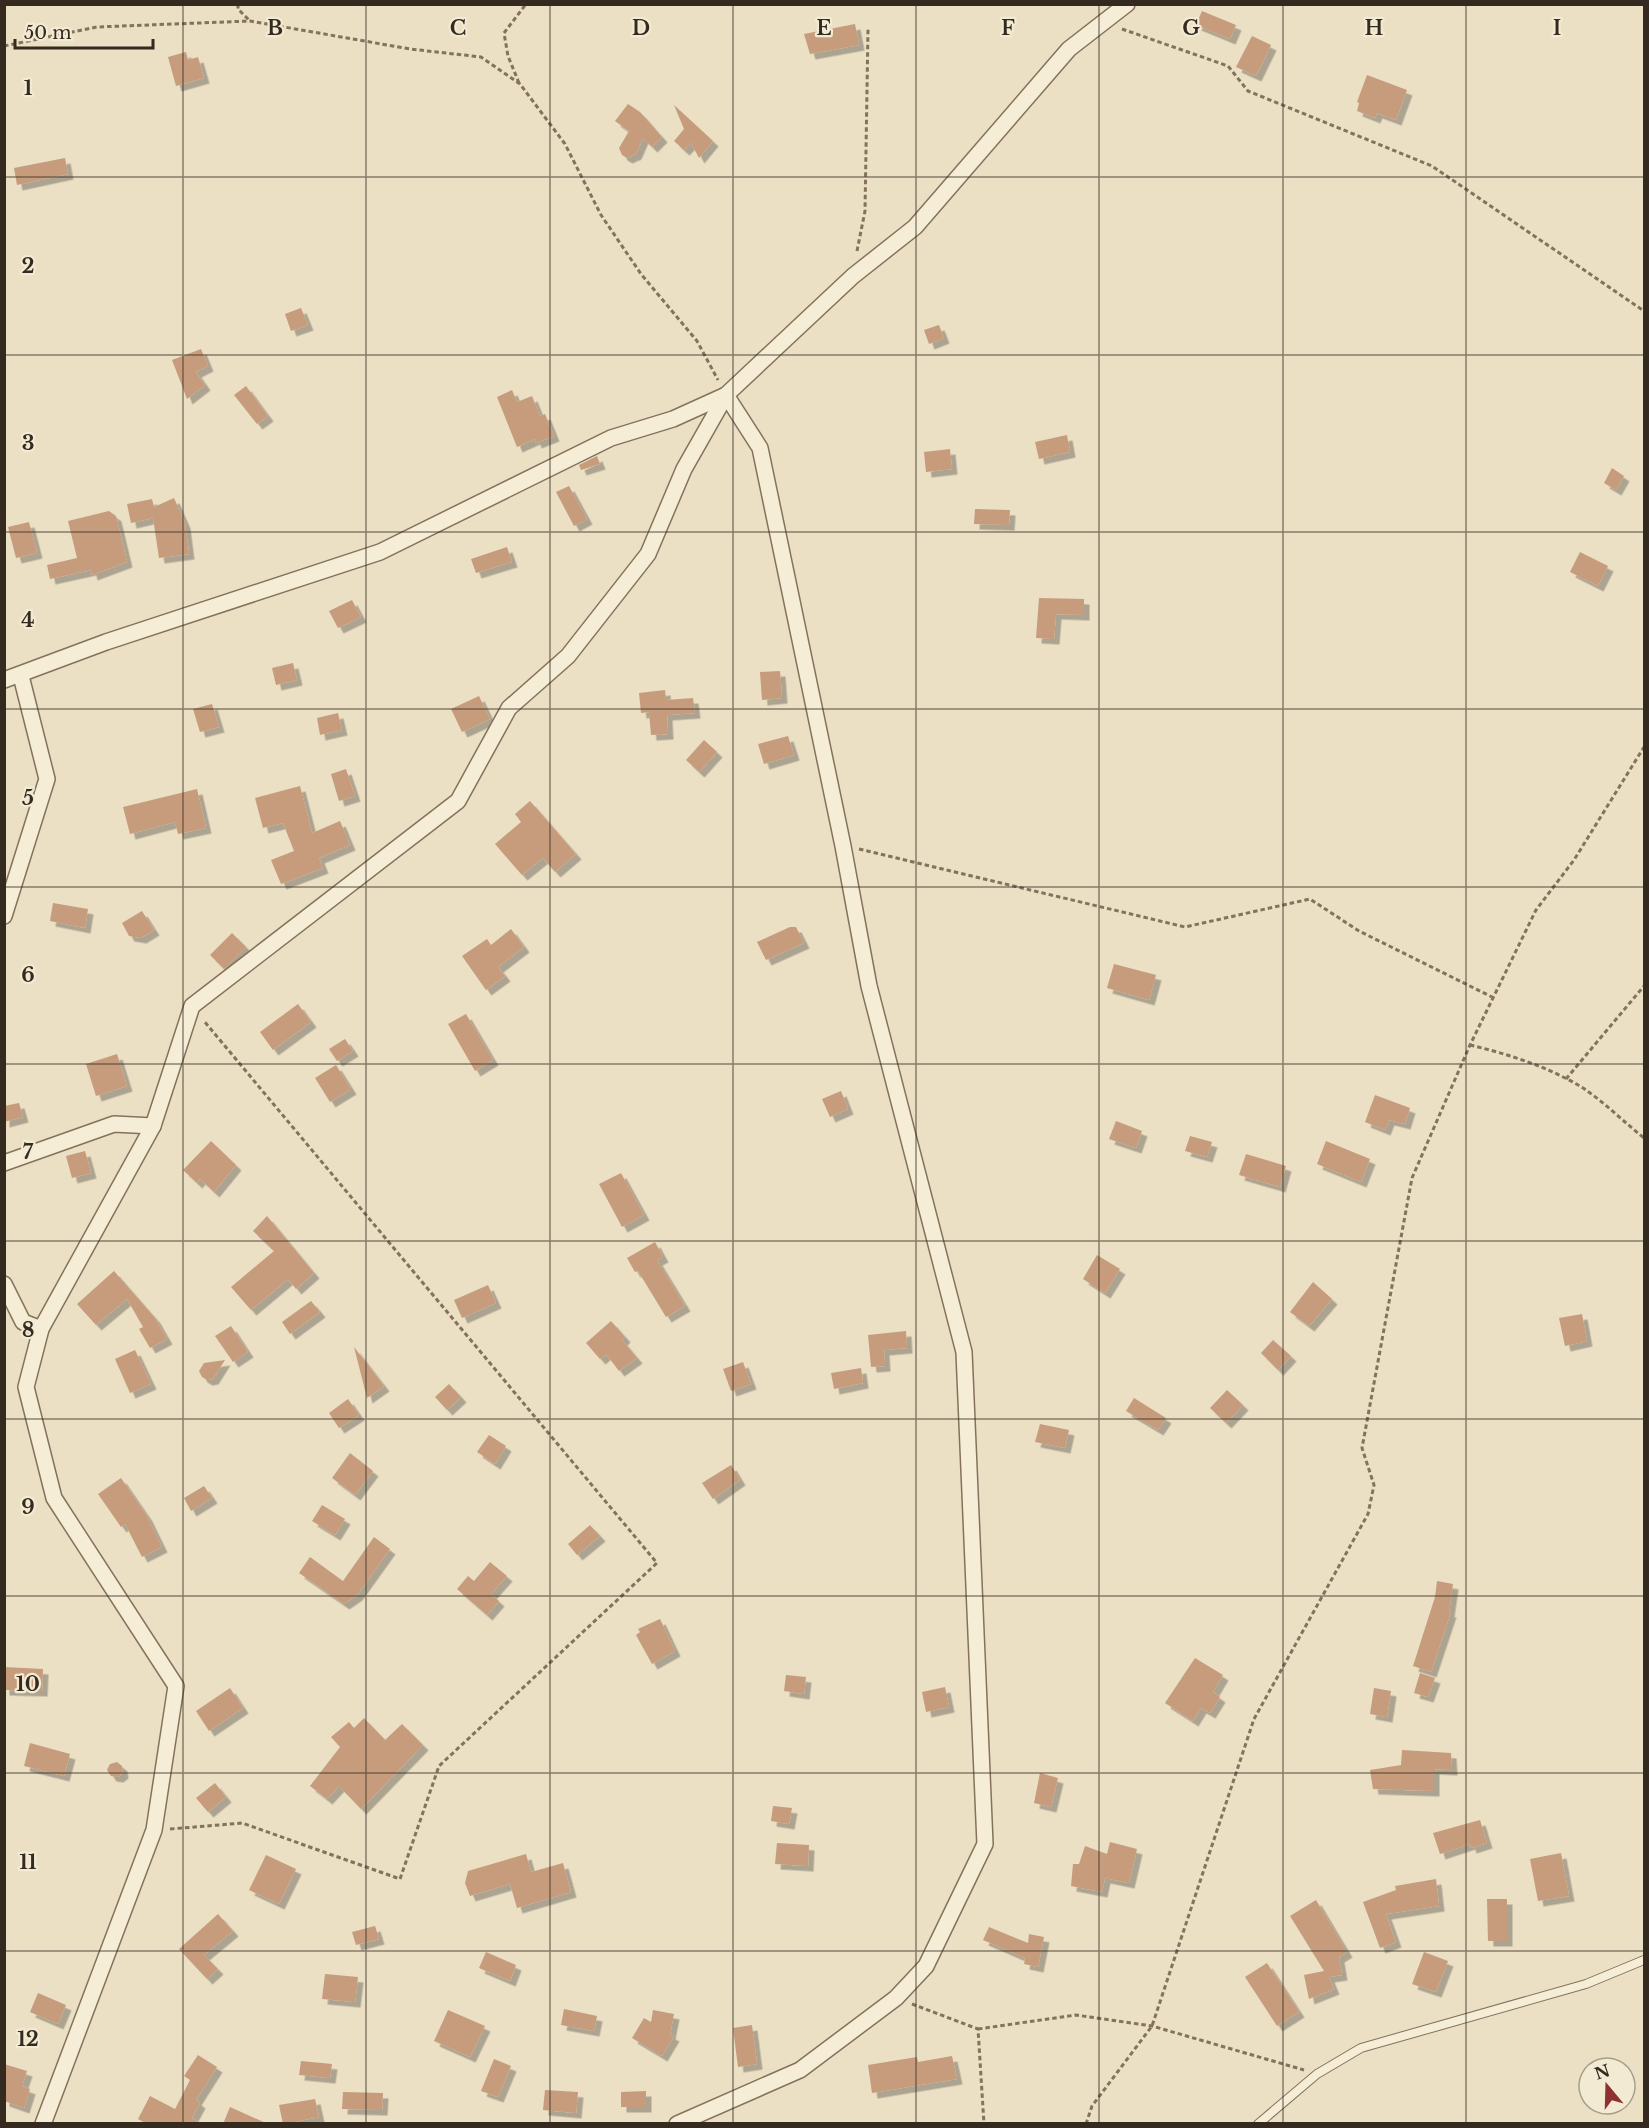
<svg xmlns="http://www.w3.org/2000/svg" width="1649" height="2128" font-family="'Libre Baskerville',serif">
	<defs>
		<filter id="shadow"><feDropShadow dx="5.5" dy="5.5" stdDeviation="0" flood-color="#0004"/></filter>
	</defs>
	<rect width="100%" height="100%" fill="#ebdfc4"/>
	<g fill="#c69c7d" filter="url(#shadow)">
		<polygon points="1202,11 1236,25 1230,39 1196,25"/>
		<polygon points="855,24 859,45 810,54 804,34"/>
		<polygon points="1252,36 1271,45 1256,76 1236,67"/>
		<polygon points="186,52 188,60 198,57 204,78 176,86 168,57"/>
		<polygon points="1367,75 1407,90 1396,120 1377,113 1375,118 1357,111 1359,103 1357,102"/>
		<polygon points="628,104 640,112 662,137 652,147 643,138 636,154 627,158 622,155 619,148 629,131 615,121"/>
		<polygon points="674,105 713,141 699,158 691,143 684,150 674,141 684,129"/>
		<polygon points="65,158 68,174 17,185 14,168"/>
		<polygon points="301,308 308,325 291,331 285,314"/>
		<polygon points="939,325 944,338 929,344 924,330"/>
		<polygon points="201,349 208,366 196,372 205,385 187,399 172,360"/>
		<polygon points="246,386 268,416 257,424 234,395"/>
		<polygon points="512,390 517,402 532,396 540,416 545,414 554,436 536,443 535,439 517,447 497,397"/>
		<polygon points="1067,435 1070,452 1039,459 1035,442"/>
		<polygon points="950,449 952,469 926,472 924,452"/>
		<polygon points="597,456 600,464 581,470 579,465"/>
		<polygon points="1612,468 1624,476 1616,490 1604,483"/>
		<polygon points="569,486 587,519 574,526 556,492"/>
		<polygon points="174,498 185,523 189,554 159,558 153,518 131,523 127,504 152,499 154,507"/>
		<polygon points="975,509 1010,510 1009,525 974,524"/>
		<polygon points="109,511 116,516 127,562 92,575 91,570 50,579 47,565 77,558 68,521"/>
		<polygon points="29,522 37,553 16,558 8,527"/>
		<polygon points="507,547 512,562 476,573 471,559"/>
		<polygon points="1580,552 1608,566 1598,586 1570,572"/>
		<polygon points="1039,598 1084,599 1084,615 1056,614 1054,639 1036,638"/>
		<polygon points="352,600 361,617 338,628 329,611"/>
		<polygon points="293,663 297,680 276,685 272,668"/>
		<polygon points="780,671 782,698 762,700 760,672"/>
		<polygon points="665,690 666,700 693,698 695,713 667,715 668,734 651,735 649,712 641,713 639,693"/>
		<polygon points="479,696 490,719 462,732 451,709"/>
		<polygon points="212,704 219,727 200,732 193,709"/>
		<polygon points="338,713 342,730 320,735 317,718"/>
		<polygon points="788,736 794,755 764,764 758,744"/>
		<polygon points="704,740 717,752 699,772 686,760"/>
		<polygon points="346,769 355,796 339,801 331,774"/>
		<polygon points="300,786 312,833 340,821 350,845 319,858 323,868 281,884 271,860 294,851 283,823 263,828 255,798"/>
		<polygon points="197,789 206,828 178,834 175,822 130,834 123,807"/>
		<polygon points="530,801 576,854 555,872 543,858 522,875 495,844 521,822 515,814"/>
		<polygon points="53,903 88,909 85,928 50,921"/>
		<polygon points="142,911 154,930 141,938 129,936 122,923"/>
		<polygon points="790,927 796,927 804,943 766,960 757,942"/>
		<polygon points="511,929 524,947 498,967 505,976 486,990 462,956 487,939 491,945"/>
		<polygon points="232,933 246,947 224,969 210,955"/>
		<polygon points="1114,964 1156,975 1149,1000 1107,988"/>
		<polygon points="298,1004 311,1022 273,1050 260,1032"/>
		<polygon points="466,1014 493,1060 475,1071 448,1024"/>
		<polygon points="345,1039 353,1051 337,1061 329,1049"/>
		<polygon points="117,1054 127,1086 96,1096 86,1064"/>
		<polygon points="336,1065 351,1089 330,1102 315,1078"/>
		<polygon points="841,1091 848,1109 830,1117 822,1099"/>
		<polygon points="1375,1095 1410,1108 1405,1124 1389,1120 1385,1130 1365,1122"/>
		<polygon points="19,1103 23,1117 4,1122 4,1106"/>
		<polygon points="1116,1121 1142,1131 1136,1148 1109,1139"/>
		<polygon points="1190,1136 1212,1142 1207,1157 1185,1151"/>
		<polygon points="211,1141 236,1165 214,1192 200,1179 197,1183 183,1170"/>
		<polygon points="1326,1141 1370,1159 1361,1182 1317,1164"/>
		<polygon points="85,1151 91,1173 72,1178 66,1156"/>
		<polygon points="1246,1154 1286,1166 1280,1187 1239,1175"/>
		<polygon points="621,1173 644,1215 622,1227 599,1184"/>
		<polygon points="267,1216 314,1273 296,1289 288,1279 251,1310 231,1287 274,1251 253,1231"/>
		<polygon points="655,1242 663,1257 657,1260 685,1306 666,1317 638,1271 635,1272 627,1258"/>
		<polygon points="1097,1255 1120,1269 1105,1293 1083,1279"/>
		<polygon points="114,1271 155,1318 167,1339 150,1348 139,1329 143,1327 127,1299 96,1325 77,1304"/>
		<polygon points="1313,1282 1332,1299 1309,1326 1290,1312"/>
		<polygon points="488,1285 496,1303 462,1318 454,1300"/>
		<polygon points="311,1301 320,1312 290,1334 282,1322"/>
		<polygon points="1582,1314 1587,1341 1565,1346 1559,1318"/>
		<polygon points="611,1321 625,1337 622,1340 637,1358 619,1371 606,1354 600,1359 586,1343"/>
		<polygon points="231,1326 248,1352 233,1362 215,1336"/>
		<polygon points="906,1331 907,1348 884,1350 885,1366 871,1367 868,1335"/>
		<polygon points="1273,1340 1291,1356 1278,1370 1261,1353"/>
		<polygon points="354,1347 384,1386 367,1398"/>
		<polygon points="135,1350 151,1384 130,1393 115,1359"/>
		<polygon points="225,1360 213,1379 207,1380 202,1377 199,1371 204,1363"/>
		<polygon points="743,1362 751,1384 731,1391 723,1369"/>
		<polygon points="861,1368 863,1383 834,1389 831,1373"/>
		<polygon points="449,1384 461,1397 447,1410 435,1397"/>
		<polygon points="1227,1390 1243,1405 1226,1423 1210,1408"/>
		<polygon points="1134,1398 1166,1418 1158,1430 1126,1411"/>
		<polygon points="348,1399 359,1415 339,1428 329,1413"/>
		<polygon points="1040,1424 1069,1430 1065,1448 1035,1442"/>
		<polygon points="489,1435 506,1446 495,1464 477,1452"/>
		<polygon points="350,1453 373,1471 355,1495 332,1478"/>
		<polygon points="731,1465 740,1480 713,1499 702,1483"/>
		<polygon points="121,1478 147,1516 162,1547 142,1557 125,1524 121,1527 98,1494"/>
		<polygon points="204,1486 212,1498 191,1511 184,1498"/>
		<polygon points="322,1505 345,1519 335,1535 312,1521"/>
		<polygon points="590,1525 600,1536 577,1555 568,1544"/>
		<polygon points="374,1537 390,1549 357,1595 344,1604 299,1573 310,1557 343,1581"/>
		<polygon points="490,1562 507,1576 491,1594 499,1601 487,1615 457,1589 468,1576 474,1581"/>
		<polygon points="1437,1581 1453,1584 1449,1612 1451,1612 1431,1672 1413,1666 1435,1597"/>
		<polygon points="660,1619 675,1651 652,1664 636,1635 640,1632 638,1629"/>
		<polygon points="1195,1658 1223,1675 1213,1692 1220,1697 1210,1713 1201,1708 1193,1721 1165,1703"/>
		<polygon points="4,1667 43,1669 42,1691 4,1690"/>
		<polygon points="1420,1673 1435,1678 1428,1697 1414,1693"/>
		<polygon points="786,1675 806,1677 804,1694 784,1691"/>
		<polygon points="945,1687 949,1707 926,1712 922,1692"/>
		<polygon points="230,1688 243,1708 209,1731 196,1711"/>
		<polygon points="1374,1688 1391,1691 1387,1717 1370,1714"/>
		<polygon points="364,1718 385,1740 402,1724 423,1745 361,1809 339,1786 327,1799 310,1786 340,1747 331,1737 349,1722 354,1728"/>
		<polygon points="30,1743 70,1754 64,1776 24,1766"/>
		<polygon points="1402,1750 1451,1753 1452,1770 1434,1769 1434,1791 1373,1789 1370,1770 1401,1765"/>
		<polygon points="117,1762 122,1766 123,1773 118,1777 111,1776 107,1770 110,1764"/>
		<polygon points="1040,1773 1058,1778 1051,1807 1034,1803"/>
		<polygon points="215,1783 226,1797 208,1812 196,1798"/>
		<polygon points="773,1806 792,1808 789,1824 771,1821"/>
		<polygon points="1480,1820 1487,1843 1471,1848 1470,1844 1440,1854 1433,1833"/>
		<polygon points="1110,1842 1137,1849 1129,1883 1105,1878 1102,1892 1071,1886 1073,1864 1079,1864 1085,1846 1107,1854"/>
		<polygon points="777,1843 809,1845 808,1866 775,1864"/>
		<polygon points="1561,1853 1569,1896 1538,1901 1530,1859"/>
		<polygon points="526,1854 531,1872 563,1863 571,1892 517,1908 510,1884 470,1896 465,1883 468,1871"/>
		<polygon points="266,1855 296,1869 279,1904 249,1890"/>
		<polygon points="1436,1879 1439,1906 1386,1914 1396,1942 1380,1948 1363,1902 1396,1890 1395,1886"/>
		<polygon points="1487,1899 1507,1899 1507,1941 1488,1941"/>
		<polygon points="1316,1900 1347,1952 1339,1957 1342,1975 1329,1977 1334,1989 1309,1999 1304,1975 1324,1971 1290,1916"/>
		<polygon points="218,1914 233,1931 204,1955 218,1969 207,1979 179,1949"/>
		<polygon points="375,1926 379,1939 356,1945 352,1932"/>
		<polygon points="989,1927 1028,1943 1029,1934 1044,1937 1038,1967 1024,1964 1025,1958 983,1940"/>
		<polygon points="486,1952 516,1965 510,1981 479,1968"/>
		<polygon points="1424,1952 1448,1961 1436,1992 1412,1984"/>
		<polygon points="1267,1963 1299,2012 1277,2026 1245,1977"/>
		<polygon points="325,1974 358,1977 355,2002 322,1999"/>
		<polygon points="38,1993 66,2005 58,2024 30,2012"/>
		<polygon points="564,2009 597,2016 594,2031 561,2025"/>
		<polygon points="448,2010 485,2026 470,2057 434,2041"/>
		<polygon points="653,2010 674,2014 670,2034 674,2036 662,2056 632,2038 644,2018 651,2022"/>
		<polygon points="752,2025 757,2064 738,2067 733,2028"/>
		<polygon points="198,2055 217,2067 196,2100 200,2103 192,2118 203,2124 147,2124 138,2119 150,2096 175,2109 190,2080 184,2076"/>
		<polygon points="952,2056 957,2079 872,2093 868,2065 917,2057 918,2062"/>
		<polygon points="494,2059 511,2066 498,2097 481,2091"/>
		<polygon points="301,2061 332,2064 330,2078 299,2075"/>
		<polygon points="4,2064 27,2071 22,2086 30,2089 24,2108 4,2101"/>
		<polygon points="545,2090 578,2092 576,2113 543,2110"/>
		<polygon points="646,2091 646,2107 621,2107 621,2092"/>
		<polygon points="343,2092 383,2093 382,2110 342,2109"/>
		<polygon points="315,2099 319,2117 283,2124 279,2105"/>
		<polygon points="230,2107 268,2124 223,2124"/>
	</g>
	<g fill="none" stroke-linecap="round" stroke-linejoin="round">
		<g stroke="#84725c" stroke-width="10">
			<polyline id="service" points="1258,2124 1317,2074 1361,2048 1586,1984 1644,1960"/>
		</g>
		<g stroke="#84725c" stroke-width="18">
			<g id="minor">
				<polyline points="4,680 106,642 380,552 611,438 673,419 726,395 853,276 915,227 1069,49 1127,4"/>
				<polyline points="4,916 47,779 21,676"/>
				<polyline points="4,1163 114,1124 153,1126"/>
				<polyline points="4,1284 23,1322 41,1329"/>
				<polyline points="43,2124 154,1830 176,1686 54,1498 26,1387 41,1329 153,1126 192,1006 458,801 509,708 568,656 648,554 684,469 726,395 760,448 843,846 869,986 964,1352 985,1844 926,1966 896,1998 800,2070 677,2124"/>
			</g>
		</g>
		<g stroke="#84725c" stroke-width="3" stroke-dasharray="4.5 3" stroke-linecap="butt">
			<polyline points="238,4 238,9 250,21"/>
			<polyline points="1122,29 1228,66 1248,91 1432,166 1644,311"/>
			<polyline points="4,46 97,27 250,21 410,49 481,57 520,84 565,144 601,215 641,274 697,341 718,380"/>
			<polyline points="519,83 508,56 504,33 526,4"/>
			<polyline points="857,251 865,211 868,29"/>
			<polyline points="859,849 1185,927 1310,899 1359,931 1492,997"/>
			<path d="M 1470,1045 C 1508,1054 1549,1067 1583,1088 C 1604,1102 1624,1122 1644,1138"/>
			<polyline points="1566,1079 1644,986"/>
			<polyline points="170,1829 242,1823 400,1879 439,1766 657,1563 204,1021"/>
			<polyline points="912,2004 978,2029 984,2124"/>
			<polyline points="978,2029 1076,2015 1152,2026 1304,2070"/>
			<polyline points="1086,2124 1092,2106 1152,2026 1254,1719 1368,1514 1374,1485 1362,1448 1412,1178 1470,1045 1536,910 1574,860 1644,747"/>
		</g>
		<use href="#service" stroke="#f6edd7" stroke-width="8"/>
		<use href="#minor" stroke="#f6edd7" stroke-width="15"/>
	</g>
	<path fill="none" stroke="#352a1f" stroke-width="1.5" stroke-opacity="0.55" d="M 183,4 L 183,2124M 366,4 L 366,2124M 550,4 L 550,2124M 733,4 L 733,2124M 916,4 L 916,2124M 1099,4 L 1099,2124M 1283,4 L 1283,2124M 1466,4 L 1466,2124M 4,177 L 1644,177M 4,355 L 1644,355M 4,532 L 1644,532M 4,709 L 1644,709M 4,887 L 1644,887M 4,1064 L 1644,1064M 4,1241 L 1644,1241M 4,1419 L 1644,1419M 4,1596 L 1644,1596M 4,1773 L 1644,1773M 4,1951 L 1644,1951"/>
	<g font-size="20" text-anchor="middle" font-weight="bold" fill="#352a1f" stroke="#f3ead3" stroke-width="4.5" stroke-linejoin="round" paint-order="stroke">
		<text x="275" y="35">B</text>
		<text x="458" y="35">C</text>
		<text x="641" y="35">D</text>
		<text x="824" y="35">E</text>
		<text x="1008" y="35">F</text>
		<text x="1191" y="35">G</text>
		<text x="1374" y="35">H</text>
		<text x="1557" y="35">I</text>
		<text x="28" y="95">1</text>
		<text x="28" y="273">2</text>
		<text x="28" y="450">3</text>
		<text x="28" y="627">4</text>
		<text x="28" y="805">5</text>
		<text x="28" y="982">6</text>
		<text x="28" y="1159">7</text>
		<text x="28" y="1337">8</text>
		<text x="28" y="1514">9</text>
		<text x="28" y="1691">10</text>
		<text x="28" y="1869">11</text>
		<text x="28" y="2046">12</text>
	</g>
	<rect width="1649" height="2128" fill="none" stroke="#352a1f" stroke-width="12"/>
	<g transform="translate(1607 2086) rotate(341)"><circle r="28" fill="#f3ead3" stroke="#a79d8b" stroke-width="1.5"/>
	<path d="M0-4.5L10 22L0 15L-10 22Z" fill="#8e3131"/>
	<text y="-9" font-size="16" font-weight="bold" text-anchor="middle" fill="#352a1f">N</text>
	</g>
	<path d="M15 39v9h138v-9" fill="none" stroke="#352a1f" stroke-width="3"/>
	<text x="24" y="39" font-size="18" fill="#352a1f" stroke="#f3ead3" stroke-width="4.5" paint-order="stroke">50 m</text>
</svg>
